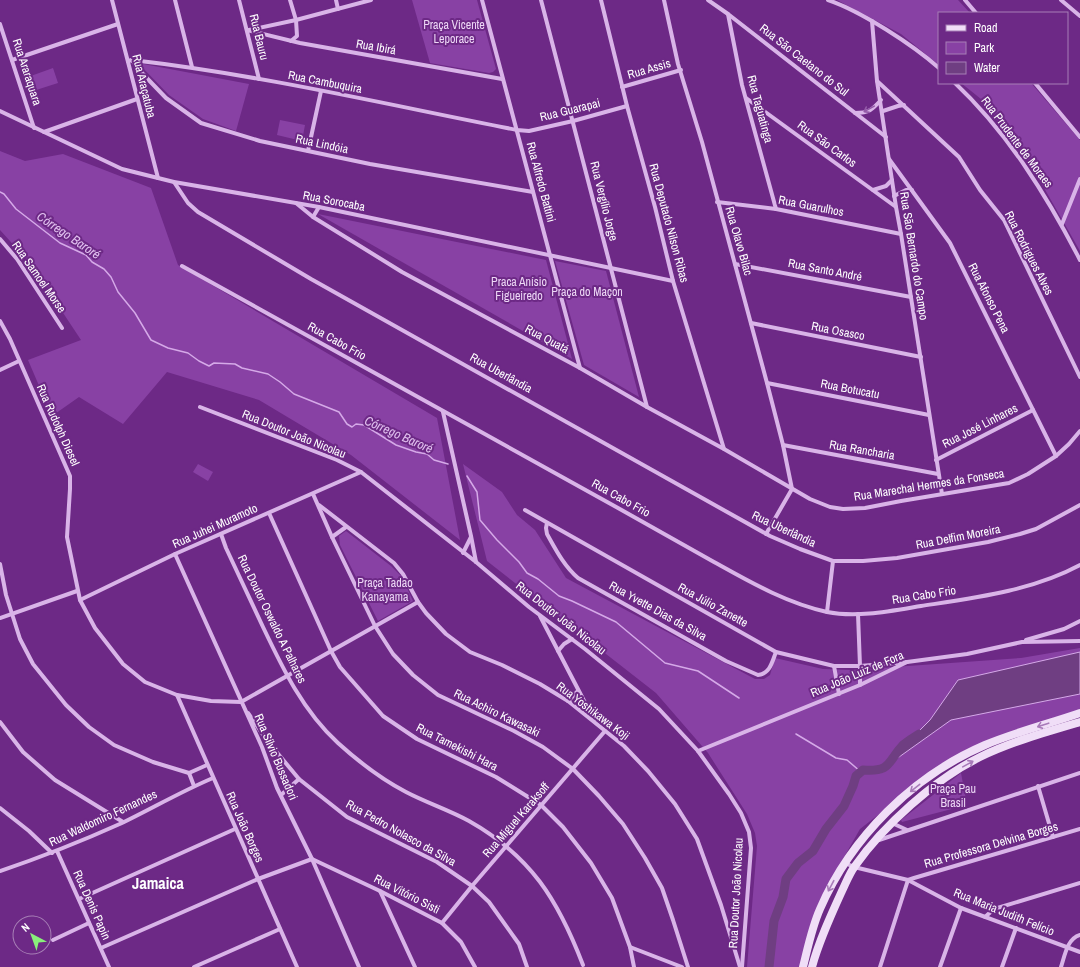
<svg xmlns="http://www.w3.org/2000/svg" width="1080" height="967" font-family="'Archivo Narrow',sans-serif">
	<rect width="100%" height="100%" fill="#6d2986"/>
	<g fill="#8841a4">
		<polygon points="412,0 477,0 496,69 493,72 489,73 430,63"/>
		<polygon points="837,0 958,0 970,13 939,13 939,65 901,34"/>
		<polygon points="138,63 249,84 236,131 203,119 169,95"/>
		<polygon points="53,68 58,83 33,91 28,77"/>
		<polygon points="961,83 1031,83 1080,140 1080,251 1031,165 981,99"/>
		<polygon points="280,120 305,125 302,141 277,135"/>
		<polygon points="0,151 25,161 63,154 151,188 178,265 437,418 460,540 351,455 259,400 167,372 123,424 79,397 52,416 28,360 81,340 30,263 0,230"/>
		<polygon points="318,214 546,260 572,359"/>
		<polygon points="555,261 606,271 639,397 584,365"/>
		<polygon points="198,464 213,472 208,481 193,472"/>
		<polygon points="463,464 502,492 517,515 535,530 566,578 755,679 764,679 770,675 775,658 823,669 851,670 1021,658 1080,648 1080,711 1010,734 919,783 860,829 835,873 802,967 747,967 757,846 755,833 747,814 708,753 656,693 487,561"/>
		<polygon points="346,531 391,566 402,577 413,601 378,621 340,545 339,536"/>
		<polygon points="961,773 967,805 902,822 901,820"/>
	</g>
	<polygon fill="#6f3e82" stroke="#d5a9e8" points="1080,652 1080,694 951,720 878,772 930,720 958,680"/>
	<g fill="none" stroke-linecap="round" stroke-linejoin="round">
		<g stroke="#d5a9e8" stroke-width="1.5">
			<polyline points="0,192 4,194 16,209 60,243 86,255 92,262 104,269 111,277 118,292 135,313 151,340 168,348 188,353 199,361 209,366 214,363 235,364 242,368 268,374 280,382 294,394 339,412 347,424 352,427 356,424 364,425 396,445 416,452 427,454 434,460 448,464"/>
			<polyline points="467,476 477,492 480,520 497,540 519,562 527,573 538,579 559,596 572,601 616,622 665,663 698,671 739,698"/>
			<polyline points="796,734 836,758 847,760 861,772"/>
		</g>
		<path stroke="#6f3e82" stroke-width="9" d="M 769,967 L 774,921 L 783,897 L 786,879 L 798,863 L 813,851 L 826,829 L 844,806 L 853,786 L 856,776 L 863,770 C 892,772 887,762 903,745 C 908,741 914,737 919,734"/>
		<g stroke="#d9b4e8" stroke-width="4">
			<polyline points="112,0 158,178"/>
			<polyline points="175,0 192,67"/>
			<polyline points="239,0 259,79"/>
			<polyline points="290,0 296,20 297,36 291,41"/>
			<polyline points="336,0 338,9"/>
			<polyline points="482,0 580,368"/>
			<polyline points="541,0 647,407"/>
			<polyline points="601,0 627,106 655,207 673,281 724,449"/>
			<polyline points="664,0 678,64 702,142 767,383 783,445 792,489"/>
			<polyline points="708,0 728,14 886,137"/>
			<path d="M 828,0 C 861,11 913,45 939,68"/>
			<polyline points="965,0 976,13"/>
			<polyline points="1061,0 1080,16"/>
			<polyline points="728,14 742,85 776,209"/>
			<polyline points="872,21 877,81 896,207 901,234 942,494"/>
			<polyline points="0,24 34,128"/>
			<polyline points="247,30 300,43 502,79"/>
			<polyline points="249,30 296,20 371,0"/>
			<polyline points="12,60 118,24"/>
			<polyline points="132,60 141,72 166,98 201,123 260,141 370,164 533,192"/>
			<path d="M 128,61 L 132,60 C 262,75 389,105 517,130 L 529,131 L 573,121 L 627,106"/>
			<polyline points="877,81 959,157 980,190 1004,220 1080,377"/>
			<path d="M 955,83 C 1008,133 1047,196 1080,260"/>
			<polyline points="1035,83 1080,137"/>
			<polyline points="622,87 681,70"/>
			<polyline points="746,98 896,207"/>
			<polyline points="0,111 122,169 174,182 319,207 673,281"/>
			<polyline points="883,111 898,106 904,105"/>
			<path d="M 855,113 C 869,113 872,110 881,100"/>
			<polyline points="44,132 137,99"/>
			<polyline points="308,151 321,91"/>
			<polyline points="889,159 950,243 1056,456"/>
			<polyline points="174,182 188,203 198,212 311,279 770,536 800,549 833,561 863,561 897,558 988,542 1020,534 1036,529 1080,505"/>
			<polyline points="873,190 886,186 892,180"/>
			<polyline points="894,196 906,190 912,190"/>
			<polyline points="717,202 776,209 901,234"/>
			<polyline points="296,203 313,217 402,272 580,368 647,407 724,449 810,499 830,507 843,509 865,508 901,501 1009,483 1028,474 1056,456 1069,444 1080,431"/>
			<polyline points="313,217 319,207"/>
			<polyline points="1062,224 1080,179"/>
			<polyline points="0,239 17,259 62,328"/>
			<polyline points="735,264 911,297"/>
			<path d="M 182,266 C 327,347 473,427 618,508 C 650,526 682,544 714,562 C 750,582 786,603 827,612 C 857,618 891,611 921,606 C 974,598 1032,591 1080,565"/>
			<polyline points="0,321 10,339 70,476 70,489 67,537 80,600 95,628 123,664 145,682 177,695 211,701 241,702"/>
			<polyline points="751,323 921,357"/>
			<polyline points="0,370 19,361"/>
			<polyline points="767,383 929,415"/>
			<polyline points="200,407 337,460 361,472 476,562 529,607 585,649 659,709 698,751 729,794 741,813 749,832 751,848 742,967"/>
			<polyline points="443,412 471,536 476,562"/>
			<polyline points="783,445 938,474"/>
			<polyline points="936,460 1033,410"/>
			<polyline points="313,494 332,537 375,626 393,654 413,675 438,695 514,731 543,747 573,769 599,796 623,824 645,858 662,888 673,920 688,967"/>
			<polyline points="319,505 394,563 403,574 418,602 426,613 446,634 470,652 502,665 540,684 568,701 624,746 648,771 675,804 697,839 721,905 740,967"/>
			<polyline points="525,510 776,652 834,666 860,666 907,662"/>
			<polyline points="269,513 331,651 340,667 383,716 417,739 496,777 541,805 563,827 591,863 612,898 630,947 634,967"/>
			<path d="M 547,523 L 546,528 L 547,534 C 556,550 564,566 578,578 L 726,661 L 758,675 C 770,674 772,662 776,652"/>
			<path d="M 221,534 L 226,548 C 238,574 251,601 263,627 C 283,669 303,711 338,743 C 359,762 381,779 406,792 C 427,803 449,810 469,821 C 531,856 558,900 583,965"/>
			<polyline points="766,534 792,489"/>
			<polyline points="332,537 346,527"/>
			<polyline points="463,553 471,537"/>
			<polyline points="175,554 262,747 277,788 312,859 359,967"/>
			<polyline points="0,564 6,595 20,639 33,664 66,705 89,727 114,745 153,762 189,773 207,765"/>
			<polyline points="80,600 175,554 361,472"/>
			<polyline points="827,612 833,561"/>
			<polyline points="858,614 860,666 860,685"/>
			<polyline points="540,616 594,720"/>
			<polyline points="0,618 77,591"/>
			<polyline points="1026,640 1064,629 1080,621"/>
			<polyline points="558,651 564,644 572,639"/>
			<polyline points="834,666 839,694"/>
			<polyline points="177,695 297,967"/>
			<polyline points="568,701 578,691"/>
			<polyline points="241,702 418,602"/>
			<polyline points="248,713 269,743 299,779 347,817 437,862 472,886 489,902 519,944 527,967"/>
			<polyline points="0,722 23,752 55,780 123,822"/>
			<polyline points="698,751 860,685 907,662 967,654 1022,642 1080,641"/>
			<polyline points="189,773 194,786"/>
			<polyline points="1038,786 1053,837"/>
			<polyline points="281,795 299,779"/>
			<polyline points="0,808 29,831 52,853"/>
			<polyline points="892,823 907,830"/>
			<polyline points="879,840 1080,773"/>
			<polyline points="57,851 109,967"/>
			<polyline points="845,863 854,867 908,880 961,908 1080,952"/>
			<path d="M 0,871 C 42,857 82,841 122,823 C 153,808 182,791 213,778"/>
			<polyline points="380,891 415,967"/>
			<polyline points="79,899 235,829"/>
			<polyline points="985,917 994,909 1080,883"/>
			<polyline points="442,923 472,886 605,731"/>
			<polyline points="53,940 89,923"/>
			<polyline points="630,947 682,967"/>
			<polyline points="101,948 258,879 312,859 380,891 442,923 461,942 475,967"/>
			<polyline points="194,967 280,929"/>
			<polyline points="880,967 908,880 914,878 1080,829"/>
			<polyline points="940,967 961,908"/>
			<polyline points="1002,967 1016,928"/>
			<path d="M 1061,967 C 1065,955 1067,939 1080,935"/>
		</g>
		<g stroke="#f0def7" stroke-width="8">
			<path d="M 803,967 C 808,947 812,927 820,909 C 851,837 913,776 985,745 C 1016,732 1048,724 1080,713"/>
			<path d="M 812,967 C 819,941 831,915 842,891 C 846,883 849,874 855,866 C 883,826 935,779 980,757 C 1011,742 1046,732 1080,722"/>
		</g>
	</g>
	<defs><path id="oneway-shaft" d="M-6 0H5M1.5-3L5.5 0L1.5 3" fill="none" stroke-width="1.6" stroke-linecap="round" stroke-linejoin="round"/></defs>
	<use stroke="#935aa8" href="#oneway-shaft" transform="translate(869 109) rotate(151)"/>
	<g stroke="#a87ab9">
		<use href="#oneway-shaft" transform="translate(1043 725) rotate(162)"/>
		<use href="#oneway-shaft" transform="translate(968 764) rotate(-29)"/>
		<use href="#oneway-shaft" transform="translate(915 788) rotate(142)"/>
		<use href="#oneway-shaft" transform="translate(831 886) rotate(118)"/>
	</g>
	<g text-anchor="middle" stroke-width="4" stroke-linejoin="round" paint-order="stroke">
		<g font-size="12" fill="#edd7f6" stroke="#6d2986">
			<text x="454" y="29">Praça Vicente<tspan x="454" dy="14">Leporace</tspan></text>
			<text x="519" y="286">Praca Anísio<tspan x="519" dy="14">Figueiredo</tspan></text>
			<text x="587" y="296">Praça do Maçon</text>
			<text x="385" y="587">Praça Tadao<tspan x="385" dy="14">Kanayama</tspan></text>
			<text x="953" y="793">Praça Pau<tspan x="953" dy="14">Brasil</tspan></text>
		</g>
		<g font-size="12" fill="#fff" stroke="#6d2986">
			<text transform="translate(259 37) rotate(76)" y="4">Rua Bauru</text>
			<text transform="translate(376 47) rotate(10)" y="4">Rua Ibirá</text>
			<text transform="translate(804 60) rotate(38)" y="4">Rua São Caetano do Sul</text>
			<text transform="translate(649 69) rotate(-16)" y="4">Rua Assis</text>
			<text transform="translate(27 72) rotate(72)" y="4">Rua Araraquara</text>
			<text transform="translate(325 82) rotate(11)" y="4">Rua Cambuquira</text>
			<text transform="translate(144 86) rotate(76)" y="4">Rua Araçatuba</text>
			<text transform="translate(760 109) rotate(75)" y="4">Rua Taguatinga</text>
			<text transform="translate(570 110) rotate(-14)" y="4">Rua Guarapai</text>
			<text transform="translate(1017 142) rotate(53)" y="4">Rua Prudente de Moraes</text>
			<text transform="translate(322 144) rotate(12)" y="4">Rua Lindóia</text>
			<text transform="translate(827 144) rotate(36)" y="4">Rua São Carlos</text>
			<text transform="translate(541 182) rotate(75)" y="4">Rua Alfredo Battini</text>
			<text transform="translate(334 201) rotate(11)" y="4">Rua Sorocaba</text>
			<text transform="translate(604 201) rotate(76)" y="4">Rua Vergílio Jorge</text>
			<text transform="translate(811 206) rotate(11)" y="4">Rua Guarulhos</text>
			<text transform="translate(669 223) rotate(75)" y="4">Rua Deputado Nilson Ribas</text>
			<text transform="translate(739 241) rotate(74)" y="4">Rua Olavo Bilac</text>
			<text transform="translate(1029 253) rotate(63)" y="4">Rua Rodrigues Alves</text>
			<text transform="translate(914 256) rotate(81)" y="4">Rua São Bernardo do Campo</text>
			<text transform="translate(825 270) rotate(11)" y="4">Rua Santo André</text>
			<text transform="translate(39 277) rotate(55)" y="4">Rua Samoel Morse</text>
			<text transform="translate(989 298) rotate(63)" y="4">Rua Afonso Pena</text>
			<text transform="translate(838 331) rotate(11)" y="4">Rua Osasco</text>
			<text transform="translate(547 339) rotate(28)" y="4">Rua Quatá</text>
			<text transform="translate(337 341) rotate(29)" y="4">Rua Cabo Frio</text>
			<text transform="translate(501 373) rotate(29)" y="4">Rua Uberlândia</text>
			<text transform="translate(850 389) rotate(11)" y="4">Rua Botucatu</text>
			<text transform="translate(58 425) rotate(66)" y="4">Rua Rudolph Diesel</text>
			<text transform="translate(980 426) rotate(-27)" y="4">Rua José Linhares</text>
			<text transform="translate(294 434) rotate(22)" y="4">Rua Doutor João Nicolau</text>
			<text transform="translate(862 450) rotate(10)" y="4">Rua Rancharia</text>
			<text transform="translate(929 485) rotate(-9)" y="4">Rua Marechal Hermes da Fonseca</text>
			<text transform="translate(621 498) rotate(29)" y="4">Rua Cabo Frio</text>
			<text transform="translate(215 526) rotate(-24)" y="4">Rua Juhei Muramoto</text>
			<text transform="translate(784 529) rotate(25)" y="4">Rua Uberlândia</text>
			<text transform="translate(958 537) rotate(-11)" y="4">Rua Delfim Moreira</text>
			<text transform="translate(924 595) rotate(-9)" y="4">Rua Cabo Frio</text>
			<text transform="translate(713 605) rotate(29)" y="4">Rua Júlio Zanette</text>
			<text transform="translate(658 611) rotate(29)" y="4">Rua Yvette Dias da Silva</text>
			<text transform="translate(561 618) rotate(38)" y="4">Rua Doutor João Nicolau</text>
			<text transform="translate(272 619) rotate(64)" y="4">Rua Doutor Oswaldo A Palhares</text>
			<text transform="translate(857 674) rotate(-23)" y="4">Rua João Luiz de Fora</text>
			<text transform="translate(593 711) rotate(37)" y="4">Rua Yoshikawa Koji</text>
			<text transform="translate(497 713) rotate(26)" y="4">Rua Achiro Kawasaki</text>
			<text transform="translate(457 747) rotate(27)" y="4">Rua Tamekishi Hara</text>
			<text transform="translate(276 757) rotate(67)" y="4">Rua Sílvio Bussadori</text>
			<text transform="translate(103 818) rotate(-25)" y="4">Rua Waldomiro Fernandes</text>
			<text transform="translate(516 820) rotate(-49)" y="4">Rua Miguel Karaksoff</text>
			<text transform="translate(245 827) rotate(66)" y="4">Rua João Borges</text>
			<text transform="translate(401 833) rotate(29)" y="4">Rua Pedro Nolasco da Silva</text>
			<text transform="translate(991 845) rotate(-16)" y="4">Rua Professora Delvina Borges</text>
			<text transform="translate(736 893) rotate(-87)" y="4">Rua Doutor João Nicolau</text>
			<text transform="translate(407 894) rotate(27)" y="4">Rua Vitório Sisti</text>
			<text transform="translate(92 905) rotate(66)" y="4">Rua Denis Papin</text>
			<text transform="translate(1004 912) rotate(22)" y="4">Rua Maria Judith Felício</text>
		</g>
		<g font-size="13" font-style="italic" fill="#e1c0ef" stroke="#6d2986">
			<text transform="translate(69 235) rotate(34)" y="5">Córrego Baroré</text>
			<text transform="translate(399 434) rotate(24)" y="5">Córrego Baroré</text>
		</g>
		<g font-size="16" font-weight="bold" fill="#fff" stroke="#6d2986">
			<text x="158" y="889">Jamaica</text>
		</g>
	</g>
	<rect x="938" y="12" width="130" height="72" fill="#6d2986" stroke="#a77fb6"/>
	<rect x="946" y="25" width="20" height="6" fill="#f0def7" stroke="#a77fb6"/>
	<text x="974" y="32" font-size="12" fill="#ffffff">Road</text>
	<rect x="946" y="42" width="20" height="12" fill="#8841a4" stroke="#a77fb6"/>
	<text x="974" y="52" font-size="12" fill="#ffffff">Park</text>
	<rect x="946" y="62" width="20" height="12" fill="#6f3e82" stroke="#a77fb6"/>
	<text x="974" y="72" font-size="12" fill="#ffffff">Water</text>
	<g transform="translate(32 935) rotate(319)"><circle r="19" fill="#6d2986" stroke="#a77fb6"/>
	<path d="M0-3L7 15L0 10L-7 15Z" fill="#89ef7b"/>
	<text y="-6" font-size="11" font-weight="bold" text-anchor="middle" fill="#ffffff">N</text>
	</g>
</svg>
